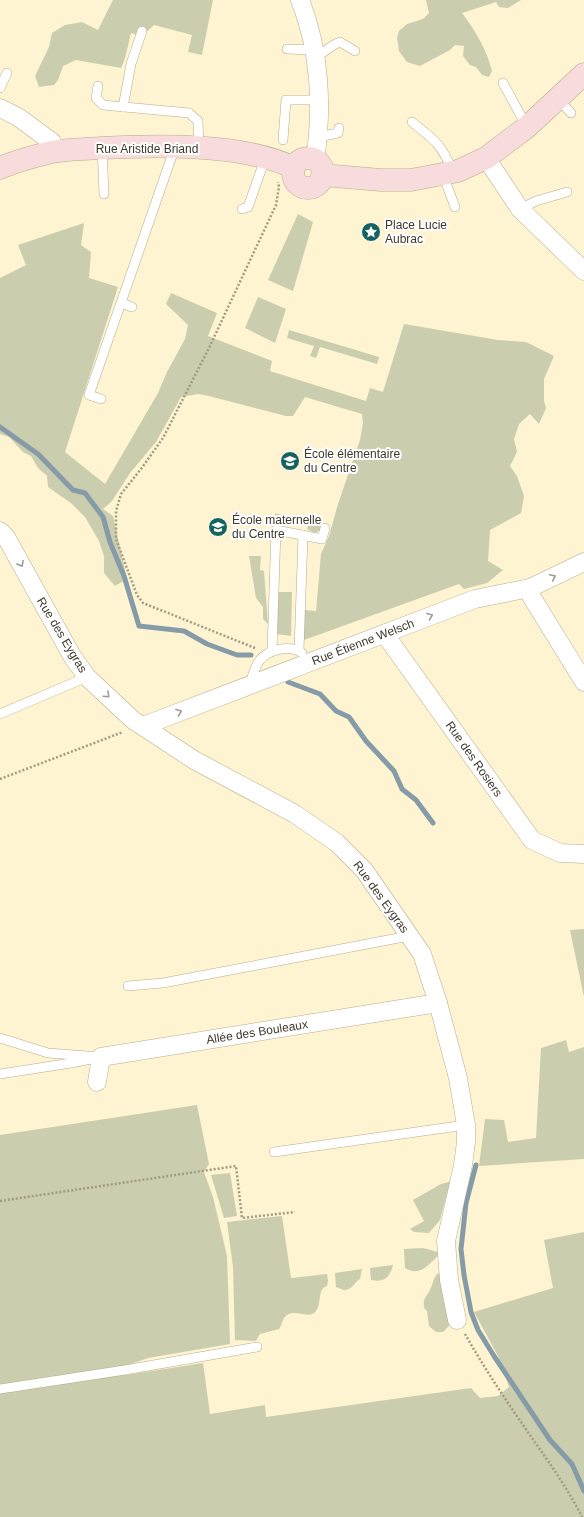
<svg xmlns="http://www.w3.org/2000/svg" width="584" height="1517" font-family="Helvetica,sans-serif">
	<rect width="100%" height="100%" fill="#fef4d2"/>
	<g fill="#cacdae">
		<path d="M 113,0 L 213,0 L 202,55 L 188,52 L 192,35 L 154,25 L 142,36 L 131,33 C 128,44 126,59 121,68 L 76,60 L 63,66 L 58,80 L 54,85 L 39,87 L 35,76 L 49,47 L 52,33 L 65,25 L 82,22 L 98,30 Z"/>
		<path d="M 426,0 L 521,0 L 508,8 L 499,7 L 496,2 L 462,13 C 475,30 487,50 492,71 L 489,77 L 482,75 L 476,67 L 470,65 L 463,56 L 464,46 L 455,45 L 450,50 L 420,66 L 407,62 L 399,51 L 397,38 L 399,31 L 407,24 L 423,19 L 429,13 Z"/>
		<polygon points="298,214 313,222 293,291 268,280"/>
		<polygon points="84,223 81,245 91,252 89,278 118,287 65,452 105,484 158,393 167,372 185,339 188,325 166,304 171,293 217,313 208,336 272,361 270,371 366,401 370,388 383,392 404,324 498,340 526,342 554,356 544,379 544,401 546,408 539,424 530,414 519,424 514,439 517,452 510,466 517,476 524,496 521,513 490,530 488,561 503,570 487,583 464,589 459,584 304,640 301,638 304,610 316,611 321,554 329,536 338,504 360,440 363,423 362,414 305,397 293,416 286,416 205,395 198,394 181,397 156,442 130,473 112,501 103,509 113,516 127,579 115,586 104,573 104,556 99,541 85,517 71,503 48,487 47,476 38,468 31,456 23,452 9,437 0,434 0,278 26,265 18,245"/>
		<polygon points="258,297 286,309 275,343 245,328"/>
		<polygon points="289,330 379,357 377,364 320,347 316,358 310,356 314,346 287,338"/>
		<polygon points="275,513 317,525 322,527 320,530 315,533 307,529 308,526 295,522 293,525 276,518"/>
		<polygon points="249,556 261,556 260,570 264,571 268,624 263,619 263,607 256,598"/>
		<polygon points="278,592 292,592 291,636 277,634"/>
		<polygon points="584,929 584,997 570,930"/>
		<polygon points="566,1040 569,1052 584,1047 584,1159 479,1166 485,1119 504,1120 508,1142 536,1138 541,1048"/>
		<polygon points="197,1105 209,1164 204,1172 213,1197 227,1256 230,1344 148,1358 125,1366 126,1375 203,1363 210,1414 265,1405 266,1417 471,1388 480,1398 498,1396 509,1387 498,1356 474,1312 553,1288 544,1240 584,1232 584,1517 0,1517 0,1135"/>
		<polygon points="230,1173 237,1216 224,1218 211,1175"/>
		<polygon points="452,1181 447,1193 440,1220 429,1233 414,1232 410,1229 424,1221 413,1200 441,1184"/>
		<path d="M 282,1216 L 291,1278 L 327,1274 L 328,1281 L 327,1286 L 323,1288 C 318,1295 321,1304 316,1311 C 308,1321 293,1306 284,1318 C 282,1321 282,1325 279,1329 L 260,1334 L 256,1341 L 235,1340 L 233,1267 L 227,1222 Z"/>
		<path d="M 423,1248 L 438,1252 L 439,1255 C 428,1265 420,1277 405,1268 L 404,1249 Z"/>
		<path d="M 393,1265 C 390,1277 384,1283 371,1280 L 370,1268 Z"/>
		<path d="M 362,1269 L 360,1279 C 352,1284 354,1289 344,1290 L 336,1287 L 335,1273 Z"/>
		<path d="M 444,1269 L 451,1324 L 443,1332 L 436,1332 L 429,1326 L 427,1311 L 424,1308 C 423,1297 426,1298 430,1290 C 435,1280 432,1276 444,1269 Z"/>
	</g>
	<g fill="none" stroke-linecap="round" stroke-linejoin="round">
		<g stroke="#859ba8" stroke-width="5">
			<polyline points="0,427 38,454 73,490 85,493 103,517 110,542 124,576 139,626 184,631 207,644 237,655 251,655"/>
			<polyline points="288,682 320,694 336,711 349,717 366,741 394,771 402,789 416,800 433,823"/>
			<polyline points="476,1165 466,1203 461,1249 464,1275 471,1312 478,1330 494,1356 550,1440 572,1464 584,1491"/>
		</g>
		<g stroke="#b7ac8c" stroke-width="10">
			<g id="lane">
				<polyline points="287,49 314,50"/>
				<path d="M 315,57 C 324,53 331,45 340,42 L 355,51"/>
				<polyline points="503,83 527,127"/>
				<polyline points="98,86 96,98 103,105 189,113 198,121 199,148"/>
				<polyline points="0,88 7,73"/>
				<polyline points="558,99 571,113"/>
				<polyline points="123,107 131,64 142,31"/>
				<path d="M 412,122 C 435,140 442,145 453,172"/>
				<polyline points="318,137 338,133 339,128"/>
				<polyline points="283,140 286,100 319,100"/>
				<polyline points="102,148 104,194"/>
				<polyline points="443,175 455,207"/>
				<polyline points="242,209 248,207 265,159"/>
				<polyline points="520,209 536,201 567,192"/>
				<polyline points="122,303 132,307"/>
				<polyline points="101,399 89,395 175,147"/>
				<polyline points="299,650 303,535"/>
				<polyline points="272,651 276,530 322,539 325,528"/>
				<path d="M 250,685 C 255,665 259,653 281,649 C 288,648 296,649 302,653"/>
				<polyline points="0,714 87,677"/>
				<polyline points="128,986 163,983 409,936"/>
				<polyline points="0,1038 48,1053 101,1057 71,1063 0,1074"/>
				<polyline points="274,1152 466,1125"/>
				<polyline points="0,1389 125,1370 257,1347"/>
			</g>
		</g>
		<g stroke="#b7ac8c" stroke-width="19">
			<g id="street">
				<path d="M 300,0 C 320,50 323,107 315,160"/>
				<polyline points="0,108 18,117 52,142 53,152"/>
				<polyline points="486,158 520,209 584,271"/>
				<polyline points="0,531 6,537 72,656 87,677 133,720 153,733 194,760 295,814 337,843 364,870 422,954 438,1003 458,1078 466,1125 466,1142 463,1165 446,1241 449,1280 457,1320"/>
				<polyline points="530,588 531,596 584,682"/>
				<polyline points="386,633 389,640 532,840 560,853 584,854"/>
				<polyline points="143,726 475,599 530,588 584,562"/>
				<polyline points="97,1082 101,1057 438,1003"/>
			</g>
		</g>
		<g stroke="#b7ac8c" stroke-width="23">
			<g id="secondary">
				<circle cx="308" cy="173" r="15"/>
				<path d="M 0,168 C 16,161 35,156 52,152 C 68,149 85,149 101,148 C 157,145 244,143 294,168"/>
				<polyline points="322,175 381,180 411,180 458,171 486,158 527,127 584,74"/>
			</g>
		</g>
		<g stroke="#a29b82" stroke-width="2.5" stroke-dasharray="2 2" stroke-linecap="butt">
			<polyline points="255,648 143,603 137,595 116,539 116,511 121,494 141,469 163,438 208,350 276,205 279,187 278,182"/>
			<polyline points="0,779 123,732"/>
			<polyline points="0,1201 236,1166 242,1218 295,1212"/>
			<path d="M 465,1334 C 482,1364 501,1393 521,1422 C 542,1453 565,1483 582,1517"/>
		</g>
		<use href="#lane" stroke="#fff" stroke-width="9"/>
		<use href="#street" stroke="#fff" stroke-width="18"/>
		<use href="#secondary" stroke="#f8dbdd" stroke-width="22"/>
	</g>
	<defs><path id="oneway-chevron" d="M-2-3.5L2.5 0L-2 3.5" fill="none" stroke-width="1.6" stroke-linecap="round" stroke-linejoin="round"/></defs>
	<g stroke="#9e9c95">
		<use href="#oneway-chevron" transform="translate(21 564) rotate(61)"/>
		<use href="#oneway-chevron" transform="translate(553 577) rotate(-25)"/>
		<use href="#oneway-chevron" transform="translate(430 616) rotate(-21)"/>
		<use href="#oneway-chevron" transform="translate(107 695) rotate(43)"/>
		<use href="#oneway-chevron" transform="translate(179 712) rotate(-21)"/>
	</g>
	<defs>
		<g id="sight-disc" transform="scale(1)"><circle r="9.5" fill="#15635d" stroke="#fff"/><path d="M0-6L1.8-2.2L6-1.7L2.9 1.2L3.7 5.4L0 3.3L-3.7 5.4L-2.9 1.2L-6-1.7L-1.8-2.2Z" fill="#fff"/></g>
		<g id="school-disc" transform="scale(1)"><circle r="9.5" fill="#15635d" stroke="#fff"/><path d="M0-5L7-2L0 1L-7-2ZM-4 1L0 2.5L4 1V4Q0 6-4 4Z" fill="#fff"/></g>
	</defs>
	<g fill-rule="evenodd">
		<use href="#sight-disc" x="371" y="232"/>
		<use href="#school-disc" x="290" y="461"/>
		<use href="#school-disc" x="218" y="527"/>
	</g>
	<g text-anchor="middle" stroke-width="4" stroke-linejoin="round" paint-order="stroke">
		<g font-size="12" fill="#3d392b" stroke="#fff">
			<text x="147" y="153">Rue Aristide Briand</text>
			<text transform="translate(62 635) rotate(59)" y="4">Rue des Eygras</text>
			<text transform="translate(363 642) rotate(-21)" y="4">Rue Étienne Welsch</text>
			<text transform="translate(474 759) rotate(55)" y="4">Rue des Rosiers</text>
			<text transform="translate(381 897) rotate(54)" y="4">Rue des Eygras</text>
			<text transform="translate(257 1032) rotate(-9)" y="4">Allée des Bouleaux</text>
		</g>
		<g font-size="12" fill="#3d392b" stroke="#fff" text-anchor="start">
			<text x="385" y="229">Place Lucie<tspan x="385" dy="14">Aubrac</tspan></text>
			<text x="304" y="458">École élémentaire<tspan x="304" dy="14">du Centre</tspan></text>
			<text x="232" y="524">École maternelle<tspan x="232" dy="14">du Centre</tspan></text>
		</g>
	</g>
</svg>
